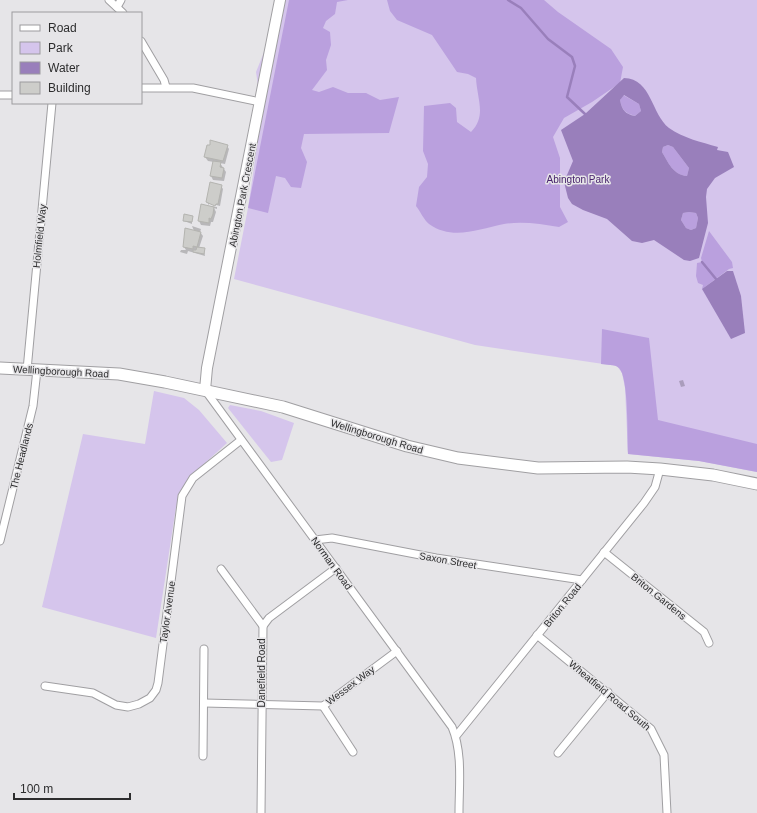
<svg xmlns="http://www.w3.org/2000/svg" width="757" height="813" font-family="Arial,sans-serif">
	<rect width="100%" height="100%" fill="#e6e5e8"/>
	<g fill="#d5c5ec">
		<polygon points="285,0 757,0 757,472 699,461 628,454 625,388 622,373 617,366 475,345 234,279 248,208 262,112 256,72"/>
		<polygon points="154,391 184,398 199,410 227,443 194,473 182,489 176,507 156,638 42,607 83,434 145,444"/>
		<polygon points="230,405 261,411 294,423 282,460 271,462 228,408"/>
	</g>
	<g fill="#baa0de">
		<polygon points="289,0 348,0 337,2 335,14 326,21 323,28 330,32 331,45 326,60 327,70 312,90 319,92 333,87 348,93 366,93 380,100 399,97 389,133 304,134 301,148 307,162 301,188 291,187 285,178 276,176 268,213 248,208"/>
		<path d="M 387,0 L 544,0 L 558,12 L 611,49 L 623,67 L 620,83 L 592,102 L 564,118 L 553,137 L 560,158 L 560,207 L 568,222 L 559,227 C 541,224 522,221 504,224 C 478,229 453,241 429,224 C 424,220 420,211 416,206 L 419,187 L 427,177 L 428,164 L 423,151 L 424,106 L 450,103 L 456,108 L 457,122 L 471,132 C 487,116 477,99 476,78 L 468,74 L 457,72 L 432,35 L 397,20 L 390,11 Z"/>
		<path d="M 623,95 L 639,104 L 641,111 L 635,116 C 625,113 622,110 620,100 Z"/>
		<path d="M 668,145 L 673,147 L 689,168 L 687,176 C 673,175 668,162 662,152 L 663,147 Z"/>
		<polygon points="689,212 696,213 698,218 696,228 691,230 686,228 681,220 683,213"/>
		<polygon points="709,231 732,262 733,268 729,269 702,289 703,285 698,283 696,276 697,263 702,262 701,258"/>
		<path d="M 602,329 L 649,338 L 658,420 L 757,444 L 757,472 L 699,461 L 628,454 C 627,437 629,378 619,368 C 615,364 606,365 601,364 Z"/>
	</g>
	<g fill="#997fbb" fill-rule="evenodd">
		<path d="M 624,78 C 652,79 651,114 669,128 C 683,138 701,142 718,147 L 717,150 L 728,152 L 734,167 L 715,178 L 707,189 L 706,197 L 708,223 L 699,258 L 690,261 L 684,260 L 654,240 L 642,243 L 632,241 L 607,219 L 583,210 L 572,204 L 568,198 L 564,182 L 573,161 L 561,130 L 585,114 ZM 624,95 L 639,104 L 641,111 L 635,116 C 625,114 622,110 620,100 ZM 668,145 L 673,147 L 689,168 L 687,176 C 673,175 668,162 662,152 L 663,147 ZM 689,212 L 696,213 L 698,218 L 696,228 L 691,230 L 686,228 L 681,220 L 683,213 Z"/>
		<polygon points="727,271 733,271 741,296 745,333 731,339 702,289"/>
	</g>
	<g fill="#0003">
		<polygon points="227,146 229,149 225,164 220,163 226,172 224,181 213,180 211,176 214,162 208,161 205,157"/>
		<polygon points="221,186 223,189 220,206 209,203 209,206 217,207 217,209 214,208 216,212 213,222 211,222 210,226 201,225 199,221 210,207 207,202"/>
		<polygon points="192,217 192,224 184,221"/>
		<polygon points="192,226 201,229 200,232 203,236 199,248 204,249 205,256 188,251 187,254 180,252 181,250 186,250 184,247 194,231"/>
		<polygon points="683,380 685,386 681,387 679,381"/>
	</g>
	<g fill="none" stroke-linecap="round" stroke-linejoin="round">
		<g stroke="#997fbb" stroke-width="2.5">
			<polyline points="508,0 521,8 548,39 572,57 575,66 567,97 585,114"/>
			<polyline points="702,262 716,279"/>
		</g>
	</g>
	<g fill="#cdcdca" stroke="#b4b4b0">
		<polygon points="210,140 228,145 223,161 204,157 207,145 210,145"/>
		<polygon points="213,161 221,162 220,167 224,168 222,178 210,176"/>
		<polygon points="210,182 222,185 218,204 216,204 215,206 206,202"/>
		<polygon points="201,204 214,207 213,214 211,219 209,218 209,223 198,221"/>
		<polygon points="184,214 193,216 192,222 183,221"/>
		<polygon points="185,228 201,232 197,247 193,246 193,249 183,247"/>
		<polygon points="197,247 205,248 204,254 193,252 193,250 196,250"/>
	</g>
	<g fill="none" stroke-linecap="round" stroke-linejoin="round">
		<g stroke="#a09fa2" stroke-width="9">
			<g id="street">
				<polyline points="109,0 123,13"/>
				<polyline points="117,7 121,0"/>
				<polyline points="141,41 164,80 166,87"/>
				<polyline points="141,88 193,88 260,102"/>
				<polyline points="0,95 13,95"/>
				<polyline points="27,370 52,103"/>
				<path d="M 205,390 L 452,727 C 463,753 459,785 459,813"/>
				<polyline points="315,540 332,538 436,558 582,580"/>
				<polyline points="0,541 33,406 37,370"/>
				<polyline points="604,552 704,632 709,643"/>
				<polyline points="221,569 263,626"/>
				<polyline points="537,635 651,729 664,755 667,813"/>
				<polyline points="45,686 93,693 116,705 128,707 139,704 150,698 156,690 158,683 182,496 193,478 241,440"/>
				<polyline points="204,703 323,706 397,651"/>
				<polyline points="323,706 353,752"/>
				<polyline points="456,736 644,503 655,487 660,469"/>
				<polyline points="558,753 608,692"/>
				<polyline points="203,756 204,649"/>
				<polyline points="261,813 263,626 269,618 336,568"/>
			</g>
		</g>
		<g stroke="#a09fa2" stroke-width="12">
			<polyline id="secondary" points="205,390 207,368 280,0"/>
		</g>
		<g stroke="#a09fa2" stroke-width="13">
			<polyline id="primary" points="0,368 119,374 165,382 283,407 407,446 458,458 538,468 627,467 660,469 713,475 757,484"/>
		</g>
		<use href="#street" stroke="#fff" stroke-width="7"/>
		<use href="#secondary" stroke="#fff" stroke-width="10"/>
		<use href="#primary" stroke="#fff" stroke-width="11"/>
	</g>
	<g text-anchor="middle" stroke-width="3" stroke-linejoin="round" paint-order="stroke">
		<g font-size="10" fill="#47236b" stroke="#e6e5e8">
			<text x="578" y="183">Abington Park</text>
		</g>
		<g font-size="10" fill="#2d2d2e" stroke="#e6e5e8">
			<text transform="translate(242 195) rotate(-79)" y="4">Abington Park Crescent</text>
			<text transform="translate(39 236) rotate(-84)" y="4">Holmfield Way</text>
			<text transform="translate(61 371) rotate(3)" y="4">Wellingborough Road</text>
			<text transform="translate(377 436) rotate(17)" y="4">Wellingborough Road</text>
			<text transform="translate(21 456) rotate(-76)" y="4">The Headlands</text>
			<text transform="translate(448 560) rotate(10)" y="4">Saxon Street</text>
			<text transform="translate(332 563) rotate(54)" y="4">Norman Road</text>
			<text transform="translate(659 596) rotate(39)" y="4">Briton Gardens</text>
			<text transform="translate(562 605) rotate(-51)" y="4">Briton Road</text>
			<text transform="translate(167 612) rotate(-82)" y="4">Taylor Avenue</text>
			<text transform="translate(261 673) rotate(-90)" y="4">Danefield Road</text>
			<text transform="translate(350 685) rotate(-37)" y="4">Wessex Way</text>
			<text transform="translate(610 695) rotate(40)" y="4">Wheatfield Road South</text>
		</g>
	</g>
	<rect x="12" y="12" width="130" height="92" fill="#e6e5e8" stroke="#9c9b9e"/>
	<rect x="20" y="25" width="20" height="6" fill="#ffffff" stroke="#9c9b9e"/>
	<text x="48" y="32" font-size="12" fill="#2d2d2e">Road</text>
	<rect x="20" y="42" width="20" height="12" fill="#d5c5ec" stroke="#9c9b9e"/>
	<text x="48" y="52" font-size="12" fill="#2d2d2e">Park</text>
	<rect x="20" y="62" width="20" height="12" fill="#997fbb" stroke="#9c9b9e"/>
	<text x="48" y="72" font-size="12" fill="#2d2d2e">Water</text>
	<rect x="20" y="82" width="20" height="12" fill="#cdcdca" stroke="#9c9b9e"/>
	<text x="48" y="92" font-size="12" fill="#2d2d2e">Building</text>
	<path d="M14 793v6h116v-6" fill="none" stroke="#2d2d2e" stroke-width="2"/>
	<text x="20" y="793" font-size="12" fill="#2d2d2e" stroke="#e6e5e8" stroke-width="3" paint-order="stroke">100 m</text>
</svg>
